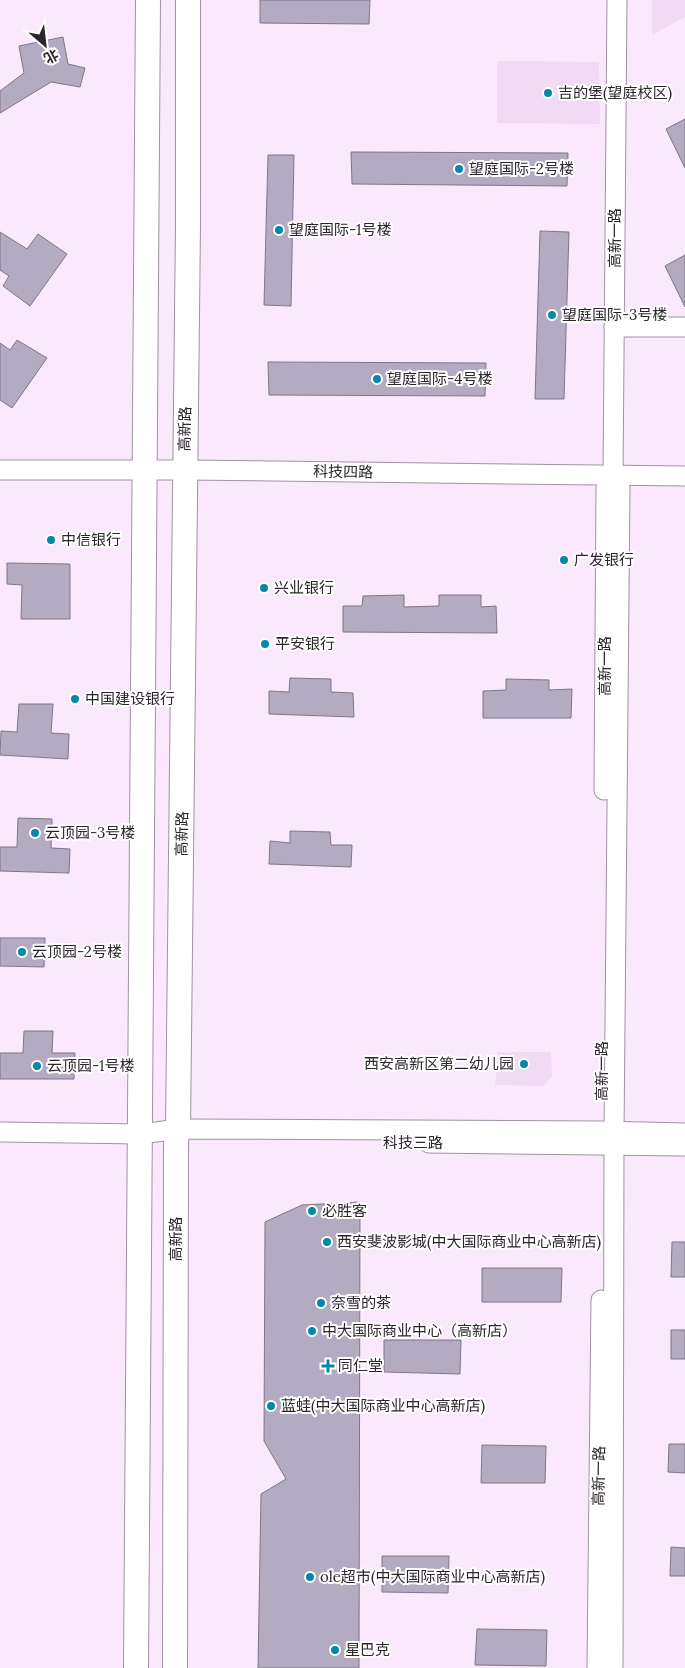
<svg xmlns="http://www.w3.org/2000/svg" width="685" height="1668" font-family="Lora,'Noto Sans SC',serif">
	<rect width="100%" height="100%" fill="#fae9fc"/>
	<g fill="#f0daf4">
		<polygon points="652,0 685,0 685,17 652,35"/>
		<polygon points="497,61 599,62 600,124 497,123"/>
		<polygon points="498,1052 551,1052 552,1076 543,1086 495,1085"/>
	</g>
	<g fill="#b3abc1" stroke="#7d768a">
		<polygon points="260,0 370,0 369,24 260,23"/>
		<polygon points="63,37 68,64 85,68 80,87 51,82 0,113 0,91 24,73 19,46"/>
		<polygon points="685,119 685,168 666,129"/>
		<polygon points="351,152 568,153 567,186 352,184"/>
		<polygon points="268,155 294,155 291,306 264,305"/>
		<polygon points="540,231 569,232 564,399 535,399"/>
		<polygon points="0,232 27,249 38,234 67,254 30,306 3,286 9,276 0,270"/>
		<polygon points="685,255 685,307 665,266"/>
		<polygon points="17,340 47,358 12,408 0,400 0,343 10,350"/>
		<polygon points="268,362 486,363 485,396 269,395"/>
		<polygon points="7,563 70,564 70,619 21,619 22,585 7,584"/>
		<polygon points="404,595 404,607 439,606 439,595 481,595 481,607 496,606 497,633 343,632 343,606 362,606 363,596"/>
		<polygon points="290,678 331,679 331,692 353,693 354,717 269,714 269,691 289,692"/>
		<polygon points="506,679 549,680 549,690 572,689 571,718 483,718 483,691 506,690"/>
		<polygon points="19,704 53,704 51,733 69,734 68,759 0,755 1,731 17,732"/>
		<polygon points="18,818 52,819 51,848 70,849 69,873 0,871 0,847 17,847"/>
		<polygon points="290,831 330,832 331,845 352,845 351,867 269,864 270,841 290,843"/>
		<polygon points="0,938 45,938 44,967 0,966"/>
		<polygon points="24,1031 53,1031 52,1053 75,1053 74,1079 0,1079 0,1053 23,1053"/>
		<polygon points="360,1202 359,1668 258,1668 261,1494 286,1479 264,1441 265,1222 302,1205"/>
		<polygon points="672,1242 685,1242 685,1277 671,1277"/>
		<polygon points="482,1268 562,1268 561,1302 482,1302"/>
		<rect x="671" y="1330" width="14" height="29"/>
		<polygon points="384,1340 461,1340 460,1374 384,1372"/>
		<polygon points="669,1444 685,1444 685,1473 668,1472"/>
		<polygon points="482,1445 546,1446 545,1483 481,1483"/>
		<polygon points="671,1547 685,1548 685,1576 670,1576"/>
		<polygon points="382,1556 449,1556 448,1593 382,1592"/>
		<polygon points="477,1629 547,1630 546,1666 475,1665"/>
	</g>
	<g fill="none" stroke-linecap="round" stroke-linejoin="round">
		<g stroke="#a091a3" stroke-width="21">
			<g id="minor">
				<polyline points="614,327 685,327"/>
				<polyline points="0,470 185,470 685,476"/>
				<polyline points="604,790 606,488 613,476"/>
				<polyline points="0,1132 141,1134 178,1129 601,1131 685,1133"/>
				<polyline points="429,1143 685,1146"/>
				<polyline points="597,1668 601,1300"/>
				<polyline points="613,1668 614,1132 620,487 613,476 617,0"/>
			</g>
		</g>
		<g stroke="#a091a3" stroke-width="26">
			<g id="major">
				<polyline points="136,1668 148,0"/>
				<polyline points="175,1668 176,1141 178,1129 188,224 188,0"/>
			</g>
		</g>
		<use href="#minor" stroke="#fff" stroke-width="19"/>
		<use href="#major" stroke="#fff" stroke-width="24"/>
	</g>
	<g fill="#0488a9" stroke="#fff" stroke-width="2">
		<circle cx="548" cy="93" r="5"/>
		<circle cx="459" cy="169" r="5"/>
		<circle cx="279" cy="230" r="5"/>
		<circle cx="552" cy="315" r="5"/>
		<circle cx="377" cy="379" r="5"/>
		<circle cx="51" cy="540" r="5"/>
		<circle cx="564" cy="560" r="5"/>
		<circle cx="264" cy="588" r="5"/>
		<circle cx="265" cy="644" r="5"/>
		<circle cx="75" cy="699" r="5"/>
		<circle cx="35" cy="833" r="5"/>
		<circle cx="22" cy="952" r="5"/>
		<circle cx="524" cy="1064" r="5"/>
		<circle cx="37" cy="1066" r="5"/>
		<circle cx="312" cy="1211" r="5"/>
		<circle cx="327" cy="1242" r="5"/>
		<circle cx="321" cy="1303" r="5"/>
		<circle cx="312" cy="1331" r="5"/>
		<path d="M325.5 1358.5h5v5h5v5h-5v5h-5v-5h-5v-5h5z"/>
		<circle cx="271" cy="1406" r="5"/>
		<circle cx="310" cy="1577" r="5"/>
		<circle cx="335" cy="1650" r="5"/>
	</g>
	<g text-anchor="middle" stroke-width="4" stroke-linejoin="round" paint-order="stroke">
		<g font-size="15" fill="#2b252c" stroke="#fff" text-anchor="start">
			<text x="558" y="98">吉的堡(望庭校区)</text>
			<text x="469" y="174">望庭国际-2号楼</text>
			<text x="289" y="235">望庭国际-1号楼</text>
			<text x="562" y="320">望庭国际-3号楼</text>
			<text x="387" y="384">望庭国际-4号楼</text>
			<text x="61" y="545">中信银行</text>
			<text x="574" y="565">广发银行</text>
			<text x="274" y="593">兴业银行</text>
			<text x="275" y="649">平安银行</text>
			<text x="85" y="704">中国建设银行</text>
			<text x="45" y="838">云顶园-3号楼</text>
			<text x="32" y="957">云顶园-2号楼</text>
			<text x="514" y="1069" text-anchor="end">西安高新区第二幼儿园</text>
			<text x="47" y="1071">云顶园-1号楼</text>
			<text x="322" y="1216">必胜客</text>
			<text x="337" y="1247">西安斐波影城(中大国际商业中心高新店)</text>
			<text x="331" y="1308">奈雪的茶</text>
			<text x="322" y="1336">中大国际商业中心（高新店）</text>
			<text x="338" y="1371">同仁堂</text>
			<text x="281" y="1411">蓝蛙(中大国际商业中心高新店)</text>
			<text x="320" y="1582">ole超市(中大国际商业中心高新店)</text>
			<text x="345" y="1655">星巴克</text>
		</g>
		<g font-size="15" fill="#2b252c" stroke="#fff">
			<text transform="translate(615 238) rotate(-90)" y="5">高新一路</text>
			<text transform="translate(185 429) rotate(-89)" y="5">高新路</text>
			<text transform="translate(343 472) rotate(1)" y="5">科技四路</text>
			<text transform="translate(605 666) rotate(-90)" y="5">高新一路</text>
			<text transform="translate(182 834) rotate(-89)" y="5">高新路</text>
			<text transform="translate(602 1071) rotate(-90)" y="5">高新一路</text>
			<text x="413" y="1148">科技三路</text>
			<text transform="translate(176 1239) rotate(-90)" y="5">高新路</text>
			<text transform="translate(599 1476) rotate(-89)" y="5">高新一路</text>
		</g>
	</g>
	<g transform="translate(45 45) rotate(152)" stroke="#ffffff" stroke-width="4" paint-order="stroke">
	<path d="M0-4L9 19L0 12L-9 19Z" fill="#2b252c"/>
	<text y="-8" font-size="14" font-weight="bold" text-anchor="middle" fill="#2b252c">北</text>
	</g>
</svg>
